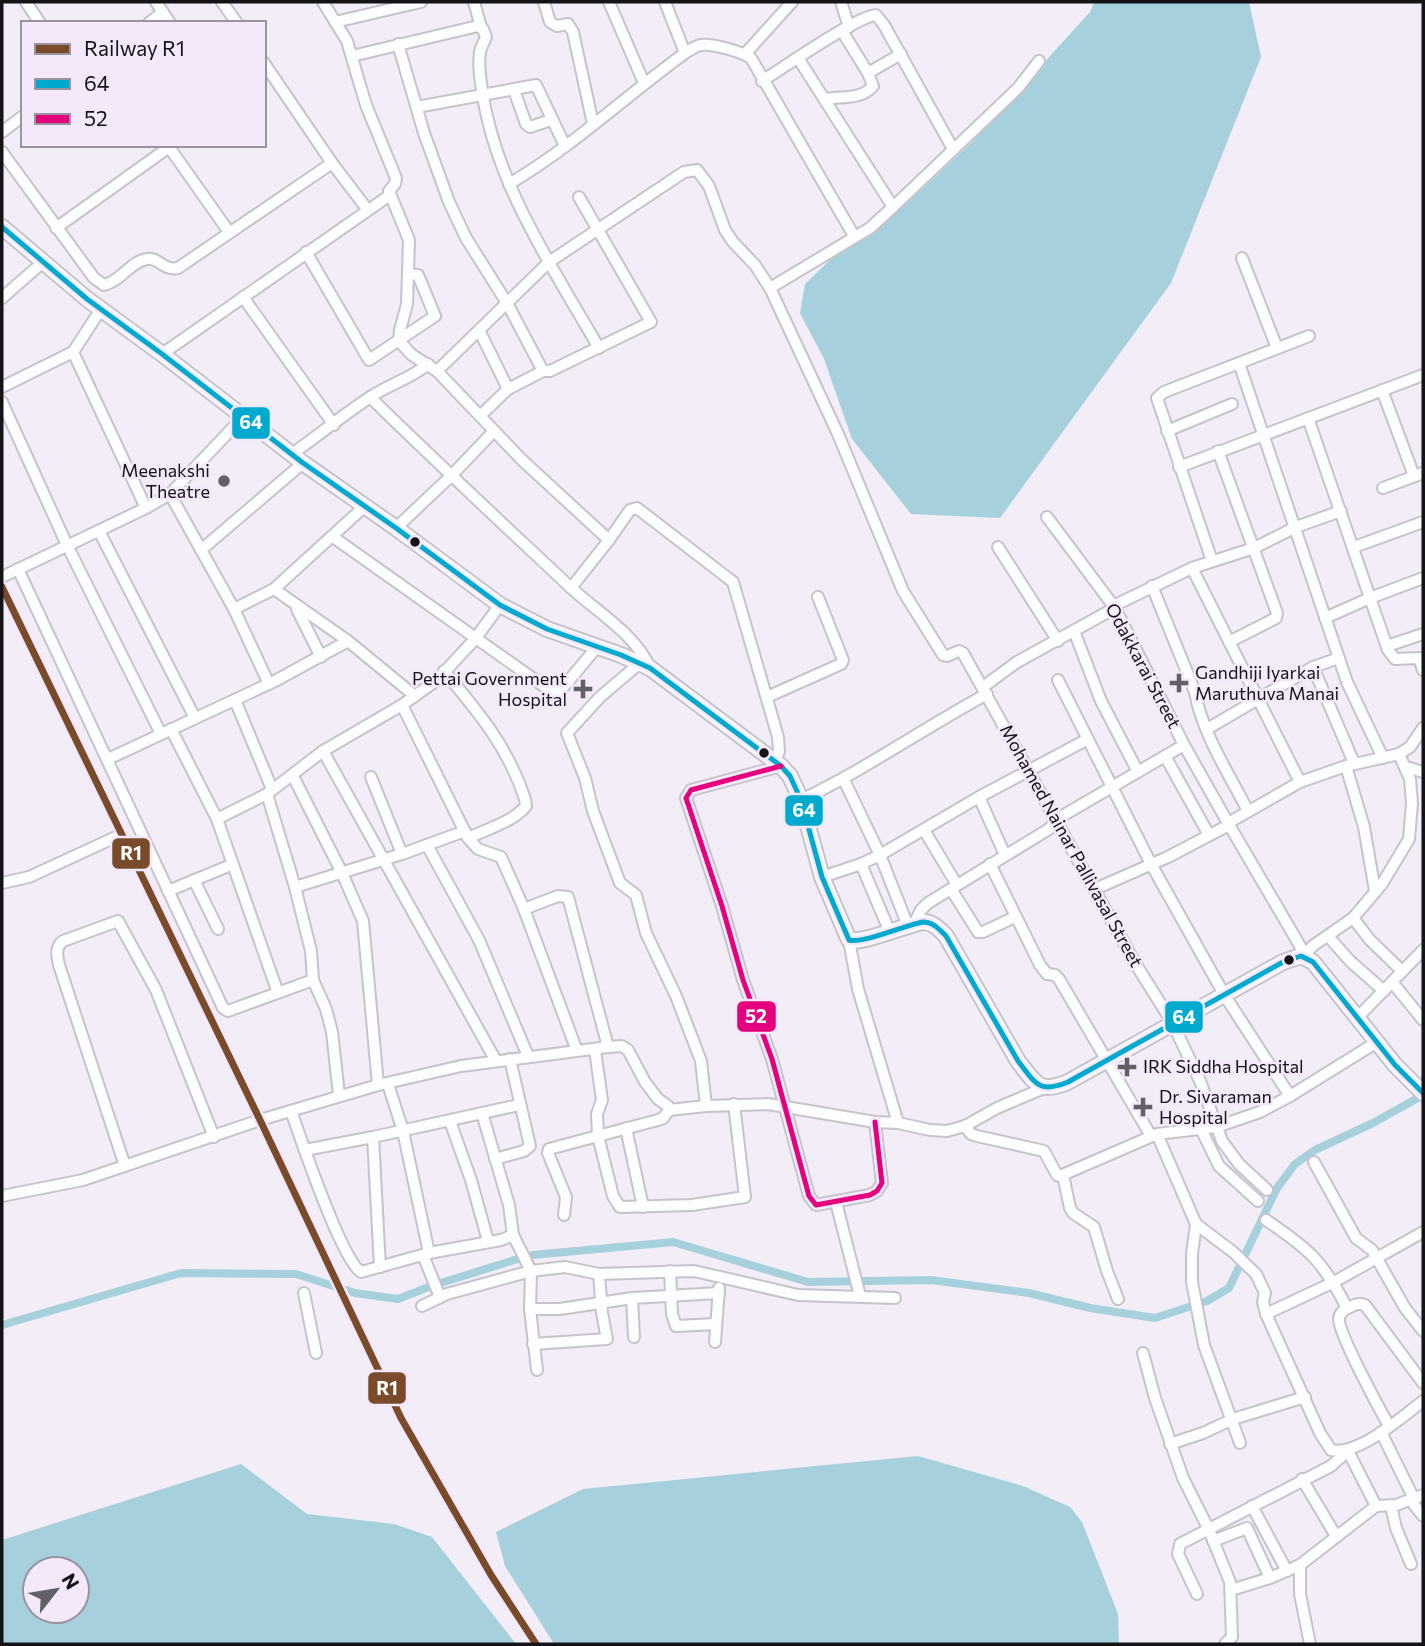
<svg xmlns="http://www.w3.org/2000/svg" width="1425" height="1646" font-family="Commissioner,sans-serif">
	<rect width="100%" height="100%" fill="#f2edf6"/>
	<g fill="#a6d1dc" fill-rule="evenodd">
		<polygon points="1094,2 1249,2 1261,57 1171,283 1000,518 911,514 852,439 824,359 800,313 805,284 831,259 906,204 972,142 1090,12"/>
		<polygon points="918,1456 1023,1486 1070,1507 1082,1522 1118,1614 1119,1644 554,1644 505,1566 496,1532 583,1489"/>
		<path d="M 241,1464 L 307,1514 L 394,1524 L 432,1537 L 516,1644 L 2,1644 L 2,1540 ZM 35,1569 L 77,1569 L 77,1611 L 35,1611 Z"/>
	</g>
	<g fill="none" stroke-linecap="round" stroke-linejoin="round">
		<g stroke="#a6d1dc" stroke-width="8">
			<polyline points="533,1255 673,1242 808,1282 931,1280 1029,1293 1090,1308 1155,1318 1207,1301 1229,1288 1277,1188 1295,1164 1315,1150 1373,1123 1416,1099 1423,1081"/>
			<polyline points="2,1325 181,1273 296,1274 355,1293 398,1299 431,1286 521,1258"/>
		</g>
		<polyline stroke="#d1ccd5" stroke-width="10" stroke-dasharray="10 5" stroke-linecap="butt" points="118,836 130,830"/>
		<g stroke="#c7c3cb" stroke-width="14">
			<g id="minor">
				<polyline points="26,2 40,23"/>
				<polyline points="156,2 170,23"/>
				<polyline points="222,2 237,23"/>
				<polyline points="323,2 347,41 366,105 396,178 395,184 389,191 409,240 407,304 400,330 399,341 412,355 437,371 549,262 684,172 697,170 709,186 725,230 733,242 755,265 770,288 838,434 903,591 943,655 947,656 959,651 963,653 1135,963 1172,1022 1200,1081 1222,1141 1239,1164 1267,1190"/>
				<polyline points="474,2 481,27"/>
				<polyline points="544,2 550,22 557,26 568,24 573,32 593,124"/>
				<polyline points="609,2 644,83"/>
				<polyline points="665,2 685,53"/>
				<polyline points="841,2 849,27"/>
				<polyline points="335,22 421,2"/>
				<polyline points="149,23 163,12"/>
				<polyline points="842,31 868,73"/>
				<polyline points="398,44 424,133 449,202 466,238 507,303 543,371 550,371 651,322 579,197"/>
				<polyline points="745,54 792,2"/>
				<path d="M 352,56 L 478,26 L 483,29 L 486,37 C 484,43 481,46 480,52 C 478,64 480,78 482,90 C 495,183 553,268 599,348"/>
				<polyline points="798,58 893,207 1018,88 1039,61"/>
				<polyline points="264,63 332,163 367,209"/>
				<path d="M 762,81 C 783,68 857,16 876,15 L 884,25 L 953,149"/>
				<polyline points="514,90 526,124 530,127 551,120"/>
				<path d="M 827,99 C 843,96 861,100 873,86 L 868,73 L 901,54"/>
				<polyline points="417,107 536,85 565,146"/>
				<polyline points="2,132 23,116"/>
				<polyline points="169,147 229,232"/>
				<path d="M 2,152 L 94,278 L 104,285 C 121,281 131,261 147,259 C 159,257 163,271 178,268 L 332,163"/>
				<path d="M 509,184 C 572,147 626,96 685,53 C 690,50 695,46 701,45 C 712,43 742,52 751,58 L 854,236"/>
				<polyline points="56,228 172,145"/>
				<polyline points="306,252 369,360 435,316 418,275 408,274"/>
				<polyline points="1242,258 1277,348"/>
				<polyline points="770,288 870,228 893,207"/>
				<polyline points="243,297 334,425"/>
				<polyline points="2,298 43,262"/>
				<polyline points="480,332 508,389"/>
				<polyline points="73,352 146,508"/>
				<polyline points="162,354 390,195"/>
				<polyline points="1239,363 1347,682 1383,758"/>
				<polyline points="437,371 522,460 609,540 571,588"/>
				<polyline points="2,387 73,352 101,309"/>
				<polyline points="1382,390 1414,476"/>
				<path d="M 370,397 C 435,461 502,523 568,585 C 595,611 635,633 650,668"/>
				<polyline points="2,402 67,545 161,734"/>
				<polyline points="481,415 508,389 543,371"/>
				<polyline points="1308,418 1388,650 1395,659 1419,658 1423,670"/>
				<polyline points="1167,431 1232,404"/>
				<polyline points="1218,451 1277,613 1276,618 1229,642"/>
				<path d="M 292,454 C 319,435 344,414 372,396 C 390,384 412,378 428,364"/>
				<polyline points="1179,467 1423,375"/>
				<polyline points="1383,488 1423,473"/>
				<polyline points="170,494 234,609 269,684"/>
				<polyline points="1047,517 1115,608 1184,745 1228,823"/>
				<polyline points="396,528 451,476 494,431"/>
				<polyline points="99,531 195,718"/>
				<polyline points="333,537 552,692 560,691 597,647"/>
				<polyline points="609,540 630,510 637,508 733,582 778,737 779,751 775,762"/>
				<polyline points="998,547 1058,641"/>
				<polyline points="1354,547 1423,522"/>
				<polyline points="201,550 303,463"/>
				<polyline points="1212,561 1157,398 1164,392 1309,336"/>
				<polyline points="1192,568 1300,782"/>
				<polyline points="18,569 223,1008 228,1011 313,980"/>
				<polyline points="4,576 146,508 170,494 243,417"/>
				<path d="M 1152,586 L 1195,692 C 1202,733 1229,774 1248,811"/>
				<polyline points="274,589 348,641 415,696"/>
				<polyline points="1113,606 1192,568 1254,548 1296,527 1341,511"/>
				<polyline points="234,609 274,589 365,506"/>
				<polyline points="297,609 321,657"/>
				<polyline points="1325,618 1370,598 1423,578"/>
				<polyline points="1074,631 1101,701 1138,772"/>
				<polyline points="1387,646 1423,634"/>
				<polyline points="640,663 600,697 567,733 585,778 593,811 620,883 636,895 646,933 676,996 701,1061 706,1106"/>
				<polyline points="1313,667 1354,763"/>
				<path d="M 444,671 C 479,713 508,747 525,799 L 526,806 C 513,822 487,829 468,838"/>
				<polyline points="1058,680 1151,864 1225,996 1290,1096"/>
				<polyline points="983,687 1017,662 1115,608"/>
				<polyline points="767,697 841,664 843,660 818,597"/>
				<polyline points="235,700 272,789"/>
				<polyline points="402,705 468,838 478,849 501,857 524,909 577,1051"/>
				<polyline points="171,729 217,819 278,993"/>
				<polyline points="1207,729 1313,667 1339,658"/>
				<polyline points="323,751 496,1061"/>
				<polyline points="1165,756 1209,835"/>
				<polyline points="108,759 275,681 348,641"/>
				<polyline points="781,766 691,790 686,798 722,906 743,980 772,1059 809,1196 816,1205 870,1195 877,1191 882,1183 875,1122"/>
				<polyline points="1346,766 1364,827 1375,891"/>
				<polyline points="1406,767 1423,772"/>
				<polyline points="293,776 342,873 363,921 378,1085"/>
				<polyline points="371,777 402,854"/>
				<polyline points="844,780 880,855 908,926"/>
				<polyline points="979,797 1005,855"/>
				<path d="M 801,800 C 866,769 924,728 987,694"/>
				<polyline points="217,819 267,794"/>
				<polyline points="924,830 957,885"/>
				<polyline points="427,845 479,940 528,1056"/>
				<polyline points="861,864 889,930"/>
				<polyline points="990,864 1040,965 1047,974 1055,975 1059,979 1151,1136"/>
				<polyline points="822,877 861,864 880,855 979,797 1088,739"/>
				<polyline points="194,880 218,929"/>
				<polyline points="2,883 29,877 118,836"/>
				<polyline points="295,887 402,854 465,831"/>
				<polyline points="951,889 978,932 983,932 1015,917"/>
				<polyline points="1095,889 1168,857 1229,825"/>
				<polyline points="168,891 231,865"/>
				<polyline points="524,909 558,896 568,897 608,1047"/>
				<polyline points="1353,918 1370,940 1401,970"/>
				<polyline points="914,924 921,910 928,903 1049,829 1057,819 1184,745"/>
				<polyline points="1328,936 1350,961 1384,991"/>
				<polyline points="849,940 858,989 898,1123"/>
				<polyline points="1304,956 1303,951 1228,823 1300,782 1346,766 1399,754 1410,747 1423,728"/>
				<polyline points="1307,957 1309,950 1314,945 1353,918 1382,884 1409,839 1412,803 1410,779 1399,754"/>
				<polyline points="1392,982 1423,1020"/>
				<polyline points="1358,1017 1423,950"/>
				<polyline points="595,1050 602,1100 597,1114 598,1136 613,1196 620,1207 692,1205 745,1197 734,1104"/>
				<polyline points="388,1084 403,1131 429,1253"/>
				<polyline points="339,1095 332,1032 326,1009 313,980 311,951 295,887 267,794 323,751 402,705 437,680 475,639 500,605"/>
				<path d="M 291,1111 C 301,1139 341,1259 361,1272 L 429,1253 L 501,1240 L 513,1235 L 509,1205 L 482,1113"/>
				<polyline points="450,1121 471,1180 488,1241"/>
				<polyline points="965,1126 971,1134 977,1136 1044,1151 1057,1175 1060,1176 1157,1134 1216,1127 1260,1112 1290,1096 1377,1042"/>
				<polyline points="626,1128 643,1207"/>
				<polyline points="1201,1129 1219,1166 1258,1201"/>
				<path d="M 1157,1134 L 1196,1224 L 1233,1252 L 1256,1274 L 1265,1293 L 1263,1302 L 1266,1314 L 1320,1433 L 1331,1450 C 1358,1456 1402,1417 1423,1401"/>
				<polyline points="305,1150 373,1137"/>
				<polyline points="495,1159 524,1151 530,1146 510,1059"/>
				<polyline points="1314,1162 1356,1238 1372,1250 1405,1308 1423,1331"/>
				<path d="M 125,1166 L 59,965 C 57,956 55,947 63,941 L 118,921 L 156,990 L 214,1137"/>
				<polyline points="1063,1175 1070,1208 1073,1213 1094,1227 1107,1271 1118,1299"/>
				<polyline points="2,1196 83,1180 260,1120 378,1085 461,1066 608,1047 622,1046 628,1050 645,1082 658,1099 668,1106 669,1110 706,1106 768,1104 875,1122 898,1123 930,1130 947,1131 965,1126 997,1108 1044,1088"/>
				<polyline points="836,1202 860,1296"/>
				<polyline points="564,1215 566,1197 548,1153 549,1149 658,1120 663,1118 669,1110"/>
				<path d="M 1266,1220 C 1309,1249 1323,1261 1347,1308"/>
				<polyline points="1196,1224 1192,1254 1192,1282 1204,1345 1240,1443"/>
				<polyline points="513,1235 531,1271 530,1309 537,1370"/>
				<polyline points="423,1255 440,1297"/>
				<polyline points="380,1267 373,1137 519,1105"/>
				<polyline points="670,1271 672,1314 676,1326 716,1324"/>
				<polyline points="304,1293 316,1353"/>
				<polyline points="632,1298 634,1337"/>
				<polyline points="422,1306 447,1294 531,1271 565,1267 599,1274 694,1271 798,1295 895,1298"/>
				<polyline points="530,1309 560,1309 632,1298 719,1293"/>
				<polyline points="1266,1314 1334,1282 1423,1232"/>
				<polyline points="715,1342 719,1288"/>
				<polyline points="533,1344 607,1339 602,1313 599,1274"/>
				<polyline points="1143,1353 1155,1398 1183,1478 1209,1530 1230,1582 1232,1637 1225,1644"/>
				<path d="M 1389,1426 C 1380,1410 1337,1331 1339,1318 C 1340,1312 1345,1309 1350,1307 C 1356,1304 1359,1303 1365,1305 L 1423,1383"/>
				<polyline points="1381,1432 1414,1499"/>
				<polyline points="1170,1444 1203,1433 1233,1419 1305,1397"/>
				<polyline points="1302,1479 1336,1536"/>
				<polyline points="1411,1501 1423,1516"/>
				<polyline points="1252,1506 1287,1571"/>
				<polyline points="1391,1506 1396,1528 1411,1564"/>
				<polyline points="1213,1541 1247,1528 1270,1578"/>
				<polyline points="1300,1565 1300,1594 1310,1644"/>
				<polyline points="1231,1590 1270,1578 1300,1565 1376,1506 1396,1505 1423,1495"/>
				<polyline points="1197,1594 1178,1554 1180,1544 1331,1466 1348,1451 1376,1506"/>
			</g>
		</g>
		<g stroke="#c7c3cb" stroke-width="18">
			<path id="major" d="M 2,227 L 87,299 L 162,354 L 303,463 L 396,528 L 500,605 L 547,629 L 621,655 L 650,668 L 781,766 L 790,776 L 801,800 L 822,877 L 849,940 C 863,944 905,925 923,922 C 933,922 939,929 946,936 L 1018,1061 C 1036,1084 1039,1094 1068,1082 L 1283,962 L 1301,956 L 1313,962 L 1395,1065 L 1423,1093"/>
		</g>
		<use href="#minor" stroke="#fdfcfe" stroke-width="10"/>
		<use href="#major" stroke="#fdfcfe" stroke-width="14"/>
		<g stroke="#f3e9fa" stroke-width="10">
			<path id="bus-1" d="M 2,227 L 87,299 L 162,354 L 303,463 L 396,528 L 500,605 L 547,629 L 621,655 L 650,668 L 781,766 L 790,776 L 801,800 L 822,877 L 849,940 C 863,944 905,925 923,922 C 933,922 939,929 946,936 L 1018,1061 C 1036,1084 1039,1094 1068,1082 L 1283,962 L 1301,956 L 1313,962 L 1395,1065 L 1423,1093"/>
		</g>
		<g stroke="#f3e9fa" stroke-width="10">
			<polyline id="bus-2" points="781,766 691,790 686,798 722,906 743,980 772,1059 809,1196 816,1205 870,1195 877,1191 882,1183 875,1122"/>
		</g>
		<use href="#bus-1" stroke="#00a9ce" stroke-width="5"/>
		<use href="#bus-2" stroke="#e5007d" stroke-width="5"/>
		<g stroke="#f3e9fa" stroke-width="12">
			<polyline id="rail-1" points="2,587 260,1120 401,1418 491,1575 536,1644"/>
		</g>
		<use href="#rail-1" stroke="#7a4b2a" stroke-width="7"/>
	</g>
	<g fill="#625f66" stroke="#f3e9fa" stroke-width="2.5">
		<circle cx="224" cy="481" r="7"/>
		<path d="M1175.5 672.5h7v7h7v7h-7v7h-7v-7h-7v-7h7z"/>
		<path d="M579.5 678.5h7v7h7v7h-7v7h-7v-7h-7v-7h7z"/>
		<path d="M1123.5 1056.5h7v7h7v7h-7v7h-7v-7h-7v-7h7z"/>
		<path d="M1139.5 1096.5h7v7h7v7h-7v7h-7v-7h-7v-7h7z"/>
	</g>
	<g fill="#151218" stroke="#f3e9fa" stroke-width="2.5">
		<circle cx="415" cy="542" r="6"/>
		<circle cx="764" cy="753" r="6"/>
		<circle cx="1289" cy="960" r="6"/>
	</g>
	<g text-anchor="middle" stroke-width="5" stroke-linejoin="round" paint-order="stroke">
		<g font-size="18" fill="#151218" stroke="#f3e9fa" text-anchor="start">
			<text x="210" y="477" text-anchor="end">Meenakshi<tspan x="210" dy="21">Theatre</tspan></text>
			<text x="1195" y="679">Gandhiji Iyarkai<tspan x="1195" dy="21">Maruthuva Manai</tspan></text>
			<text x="567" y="685" text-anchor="end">Pettai Government<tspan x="567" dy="21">Hospital</tspan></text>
			<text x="1143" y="1073">IRK Siddha Hospital</text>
			<text x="1159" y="1103">Dr. Sivaraman<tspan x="1159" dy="21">Hospital</tspan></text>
		</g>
		<g font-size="18" fill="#151218" stroke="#f3e9fa">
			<text transform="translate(1143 666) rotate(62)" y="6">Odakkarai Street</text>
			<text transform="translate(1071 846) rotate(61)" y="6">Mohamed Nainar Pallivasal Street</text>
		</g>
	</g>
	<g stroke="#f3e9fa" stroke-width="2.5">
		<rect x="231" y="406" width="40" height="34" rx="7" fill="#00a9ce"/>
		<rect x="784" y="794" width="40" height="33" rx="7" fill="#00a9ce"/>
		<rect x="111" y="837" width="40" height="33" rx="7" fill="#7a4b2a"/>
		<rect x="736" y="1000" width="41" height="33" rx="7" fill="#e5007d"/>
		<rect x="1164" y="1000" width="40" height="34" rx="7" fill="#00a9ce"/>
		<rect x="367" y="1371" width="40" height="34" rx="7" fill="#7a4b2a"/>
	</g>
	<g font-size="19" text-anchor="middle" font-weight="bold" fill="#fff">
		<text x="251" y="429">64</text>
		<text x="804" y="817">64</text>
		<text x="131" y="860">R1</text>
		<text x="756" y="1023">52</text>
		<text x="1184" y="1024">64</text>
		<text x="387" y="1395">R1</text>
	</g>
	<rect width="1425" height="1646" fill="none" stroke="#151218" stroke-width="7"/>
	<rect x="21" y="21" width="245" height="126" fill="#f3e9fa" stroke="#9a93a0" stroke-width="2"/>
	<rect x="35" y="44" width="35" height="10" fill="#7a4b2a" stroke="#9a93a0" stroke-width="2"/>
	<text x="84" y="56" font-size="21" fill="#151218">Railway R1</text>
	<rect x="35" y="79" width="35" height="10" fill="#00a9ce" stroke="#9a93a0" stroke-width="2"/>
	<text x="84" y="91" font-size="21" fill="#151218">64</text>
	<rect x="35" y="114" width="35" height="10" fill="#e5007d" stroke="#9a93a0" stroke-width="2"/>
	<text x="84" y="126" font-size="21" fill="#151218">52</text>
	<g transform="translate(56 1590) rotate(59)"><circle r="33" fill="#f3e9fa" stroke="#9a93a0" stroke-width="2"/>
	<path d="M0-5L12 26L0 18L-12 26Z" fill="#625f66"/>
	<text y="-10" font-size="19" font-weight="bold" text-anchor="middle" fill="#151218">N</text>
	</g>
</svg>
